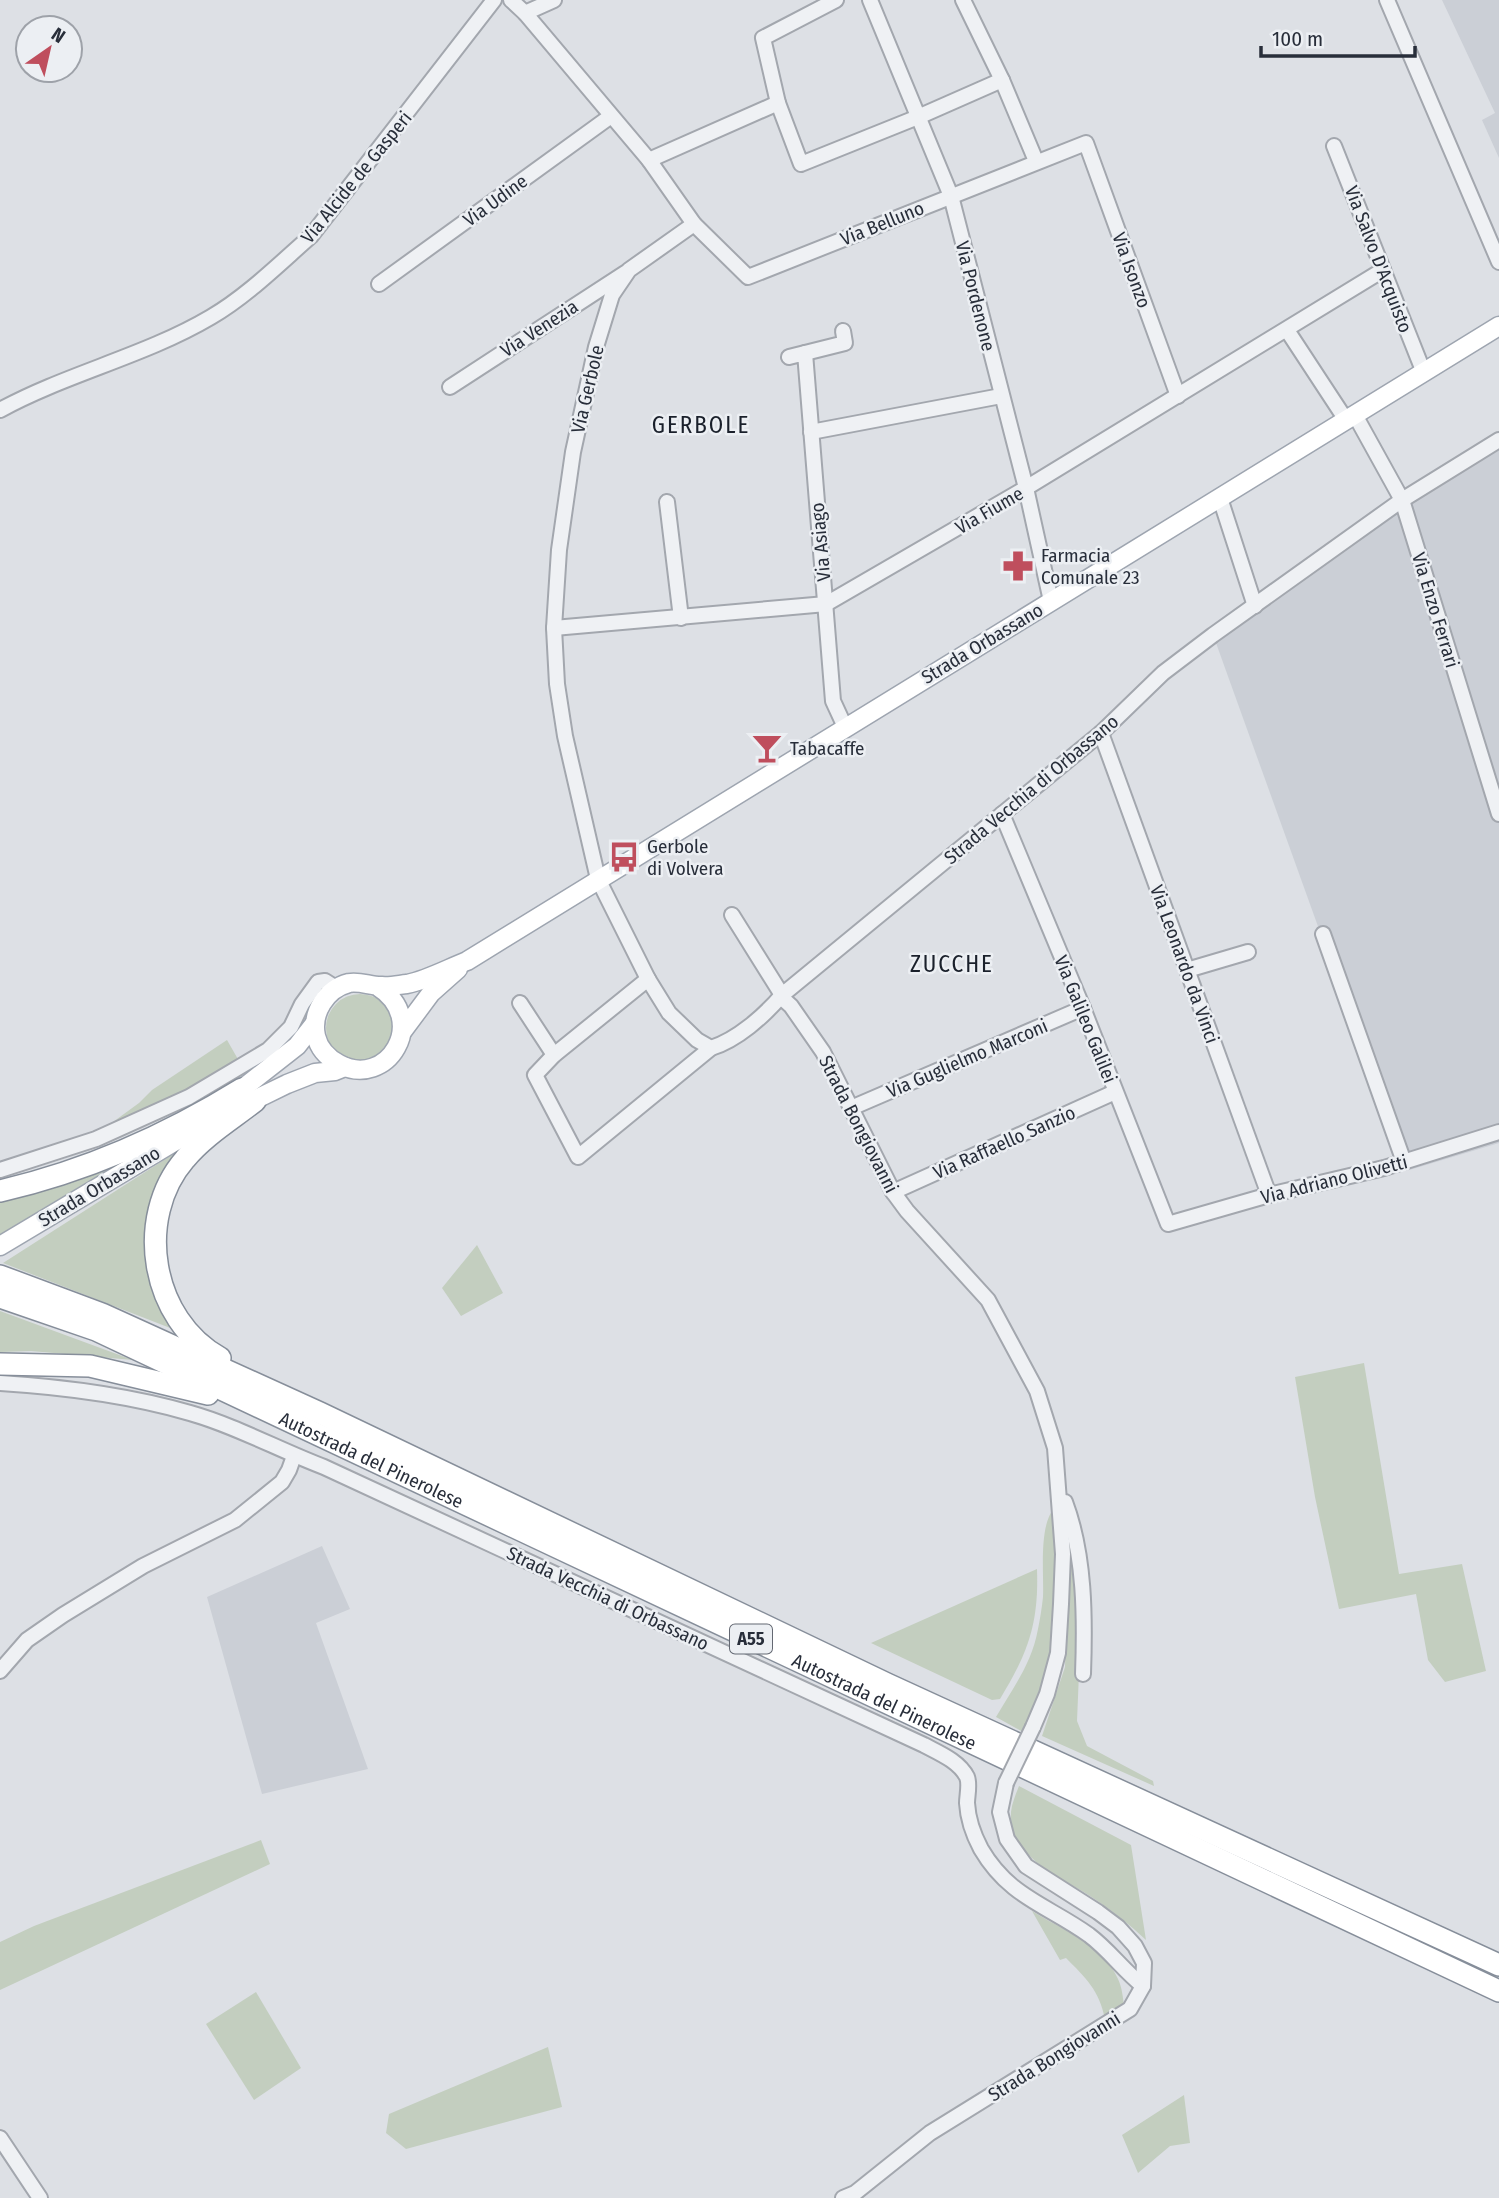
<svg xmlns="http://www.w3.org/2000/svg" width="1499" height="2198" font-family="'Fira Sans Condensed',sans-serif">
	<rect width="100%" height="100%" fill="#dde0e5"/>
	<g fill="#cbcfd6">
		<polygon points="1442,0 1499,0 1499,158 1482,120 1495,113"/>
		<polygon points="1499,448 1499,1143 1406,1171 1216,643 1407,504"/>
		<polygon points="322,1546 350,1609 316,1623 368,1769 262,1794 207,1597"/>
	</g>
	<g fill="#c3cebf">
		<circle cx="360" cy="1028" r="34"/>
		<polygon points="227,1040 239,1061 182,1096 102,1130 139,1103 152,1090"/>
		<polygon points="189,1144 151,1218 178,1331 3,1263"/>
		<polygon points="133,1156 0,1236 0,1200"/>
		<polygon points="477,1245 503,1293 461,1316 442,1288"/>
		<polygon points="0,1311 133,1360 31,1351 0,1352"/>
		<polygon points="1364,1363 1399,1574 1462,1564 1486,1671 1445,1682 1428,1660 1416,1594 1339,1609 1315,1497 1295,1377"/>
		<path d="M 1052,1511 L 1054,1512 C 1055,1554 1059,1596 1053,1638 C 1048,1671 1036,1701 1023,1732 L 996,1717 C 1013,1688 1032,1663 1038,1629 C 1040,1619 1042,1607 1043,1597 C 1044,1573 1039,1531 1052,1511 Z"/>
		<polygon points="1071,1541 1081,1625 1077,1721 1087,1746 1153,1781 1154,1786 1042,1736 1065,1667 1068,1542"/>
		<path d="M 1037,1569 C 1039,1623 1028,1653 1000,1699 L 992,1700 L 871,1643 Z"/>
		<path d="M 1019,1786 L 1131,1845 L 1146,1940 C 1131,1926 1114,1912 1096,1900 C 1065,1878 1008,1859 1011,1812 C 1012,1803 1016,1794 1019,1786 Z"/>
		<polygon points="261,1840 270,1864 0,1990 0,1942 34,1926"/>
		<path d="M 1032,1911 C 1061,1929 1104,1946 1118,1979 C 1122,1987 1123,1998 1124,2006 L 1105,2019 C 1099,1990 1086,1978 1066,1958 L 1060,1960 Z"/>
		<polygon points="256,1992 301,2068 254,2100 206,2024"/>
		<polygon points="548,2047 562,2107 406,2149 386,2133 389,2114"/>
		<polygon points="1184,2095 1190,2143 1170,2146 1138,2173 1122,2135"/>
	</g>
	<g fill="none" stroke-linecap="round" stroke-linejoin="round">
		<g stroke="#a3a7ae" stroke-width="18">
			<g id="minor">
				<polyline points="511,0 525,13 649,160 694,224 748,277 1086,143 1178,396"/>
				<polyline points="870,0 951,196 1026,488 1051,601"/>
				<polyline points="963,0 1002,80 1036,161"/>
				<polyline points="1387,0 1499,262"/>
				<polyline points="525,13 554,0"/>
				<polyline points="778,103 763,38 836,0"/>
				<polyline points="1334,146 1424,373"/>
				<polyline points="649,160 778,103 801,164 918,117 1002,80"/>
				<polyline points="694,224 629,270 612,295 596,347 573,452 559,550 554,628 557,684 565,736 598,879 648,979 669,1013 697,1040 711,1048"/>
				<polyline points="379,284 611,116"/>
				<polyline points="1287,330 1346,420"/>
				<polyline points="805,353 845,343 843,331"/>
				<polyline points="789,357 805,353 833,701 845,727"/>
				<polyline points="450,387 625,273"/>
				<path d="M 0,410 C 68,373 145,356 211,317 C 247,296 279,264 311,236 L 494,0"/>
				<polyline points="1355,415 1402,500 1499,814"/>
				<polyline points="811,432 1001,396"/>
				<polyline points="1220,498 1255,606"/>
				<polyline points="667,502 681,618"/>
				<polyline points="554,628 826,604 1026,488 1383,270"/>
				<polyline points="1101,733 1269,1195"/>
				<polyline points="1002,814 1083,1008 1168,1224 1269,1195 1384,1168 1499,1132"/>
				<polyline points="732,915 782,995"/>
				<polyline points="1323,934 1404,1162"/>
				<polyline points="1187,970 1248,952"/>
				<path d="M 648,979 L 554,1055 L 535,1075 L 578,1157 L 711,1048 C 737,1040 764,1016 782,995 L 1101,733 L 1163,673 L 1213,635 L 1402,500 L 1499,440"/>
				<polyline points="781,997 791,1006 823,1052 893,1192 907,1211 988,1300 1037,1391 1055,1448 1063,1554 1061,1604 1058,1653 1047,1694 1033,1727"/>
				<polyline points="520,1003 554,1055"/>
				<polyline points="851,1108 1083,1008"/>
				<polyline points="0,1170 96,1139 189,1097 268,1050 291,1027 302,1004 318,982 325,981 336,988"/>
				<polyline points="893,1192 1115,1092"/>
				<path d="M 0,1383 C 64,1387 128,1395 190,1413 C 236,1426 279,1450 324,1467 L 924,1745 C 939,1753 959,1761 967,1777 C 970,1784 967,1796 967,1803 C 968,1821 973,1834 981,1849 C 1009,1897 1047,1905 1089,1935 C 1109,1950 1123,1970 1143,1986"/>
				<path d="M 1065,1502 C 1085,1555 1085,1618 1083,1674"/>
				<polyline points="0,1671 27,1640 63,1615 143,1566 235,1520 282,1482 289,1470 294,1456"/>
				<polyline points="0,2138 40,2198"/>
				<polyline points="843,2198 855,2193 930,2133 1130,2009 1143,1986 1144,1963 1135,1946 1118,1927 1098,1912 1026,1866 1007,1839 1000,1812 1006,1783"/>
			</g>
		</g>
		<g stroke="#9ea5b0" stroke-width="21">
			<g id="major">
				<path d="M 377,986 C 431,1020 387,1090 339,1064 C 328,1058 319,1049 316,1036 C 311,1013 326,989 349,983 C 360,981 370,986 381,986 C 389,987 398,985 407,984 C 427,980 447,969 467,961 L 1499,326"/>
				<polyline points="402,1032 431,993 458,969"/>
				<polyline points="233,1096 297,1046 315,1023"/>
				<polyline points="0,1246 199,1127 287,1084 315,1073 335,1071 345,1067"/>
			</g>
		</g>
		<g stroke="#868e9a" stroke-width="24">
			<g id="highway">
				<path d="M 0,1191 C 87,1171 166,1136 242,1089"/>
				<polyline points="0,1276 102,1314 320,1413 887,1684 1499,1965"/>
				<path id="s1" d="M 0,1297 L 96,1330 L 1499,1991"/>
				<path d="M 220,1358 C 151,1320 134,1218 185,1159 C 204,1136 232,1119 255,1101"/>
				<polyline points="0,1364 90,1366 208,1394"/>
			</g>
		</g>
		<use href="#minor" stroke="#eff1f4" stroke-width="14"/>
		<use href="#major" stroke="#fff" stroke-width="18"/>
		<use href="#highway" stroke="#fff" stroke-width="21"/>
		<g stroke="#a3a7ae" stroke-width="18" stroke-linecap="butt">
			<polyline id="minor-bridge" points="1006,1783 1033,1727"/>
		</g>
		<use href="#minor-bridge" stroke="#eff1f4" stroke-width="14"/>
	</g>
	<defs>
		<g id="pharmacy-bare" transform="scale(2.415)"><path d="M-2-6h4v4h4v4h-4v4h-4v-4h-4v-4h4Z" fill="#bf4e5d" stroke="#eceff3" stroke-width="2.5" paint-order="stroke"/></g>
		<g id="bar-bare" transform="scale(2.415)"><path d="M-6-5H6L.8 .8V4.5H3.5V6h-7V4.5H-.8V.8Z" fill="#bf4e5d" stroke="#eceff3" stroke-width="2.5" paint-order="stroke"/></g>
		<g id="bus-bare" transform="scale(2.415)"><path d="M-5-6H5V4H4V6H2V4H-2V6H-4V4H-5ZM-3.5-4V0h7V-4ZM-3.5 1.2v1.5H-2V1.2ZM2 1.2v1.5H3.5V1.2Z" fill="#bf4e5d" stroke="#eceff3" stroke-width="2.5" paint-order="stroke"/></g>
	</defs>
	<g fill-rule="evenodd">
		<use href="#pharmacy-bare" x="1018" y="566"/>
		<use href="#bar-bare" x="767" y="748"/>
		<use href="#bus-bare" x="624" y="857"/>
	</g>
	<g text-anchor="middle" stroke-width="5" stroke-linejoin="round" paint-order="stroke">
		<rect fill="#eceff3" stroke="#636872" stroke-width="2" x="730" y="1624.5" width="42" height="29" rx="5"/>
		<g font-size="18" font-weight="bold" fill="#282e3a">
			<text x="751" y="1645">A55</text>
		</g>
		<g font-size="19" fill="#282e3a" stroke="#eceff3">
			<text transform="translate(356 177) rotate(-51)" y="7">Via Alcide de Gasperi</text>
			<text transform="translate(495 200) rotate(-36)" y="7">Via Udine</text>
			<text transform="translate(882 223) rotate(-22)" y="7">Via Belluno</text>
			<text transform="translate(1379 259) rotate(69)" y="7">Via Salvo D'Acquisto</text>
			<text transform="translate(1132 270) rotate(70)" y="7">Via Isonzo</text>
			<text transform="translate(976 296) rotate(76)" y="7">Via Pordenone</text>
			<text transform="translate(539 328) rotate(-33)" y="7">Via Venezia</text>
			<text transform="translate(587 389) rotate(-77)" y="7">Via Gerbole</text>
			<text transform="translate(989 510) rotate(-30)" y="7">Via Fiume</text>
			<text transform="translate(820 542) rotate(-95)" y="7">Via Asiago</text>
			<text transform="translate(1436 610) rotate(73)" y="7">Via Enzo Ferrari</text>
			<text transform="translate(982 643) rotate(-31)" y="7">Strada Orbassano</text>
			<text transform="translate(1031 789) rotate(-40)" y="7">Strada Vecchia di Orbassano</text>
			<text transform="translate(1185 964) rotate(70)" y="7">Via Leonardo da Vinci</text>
			<text transform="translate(1086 1019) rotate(68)" y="7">Via Galileo Galilei</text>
			<text transform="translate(967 1058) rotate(-23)" y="7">Via Guglielmo Marconi</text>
			<text transform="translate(859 1124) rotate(63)" y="7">Strada Bongiovanni</text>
			<text transform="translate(1004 1142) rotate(-24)" y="7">Via Raffaello Sanzio</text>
			<text transform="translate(1334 1179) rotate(-14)" y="7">Via Adriano Olivetti</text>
			<text transform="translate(99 1186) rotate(-31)" y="7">Strada Orbassano</text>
			<text dy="7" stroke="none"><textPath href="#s1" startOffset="406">Autostrada del Pinerolese</textPath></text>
			<text transform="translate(608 1598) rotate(25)" y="7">Strada Vecchia di Orbassano</text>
			<text dy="7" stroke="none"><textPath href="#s1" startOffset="973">Autostrada del Pinerolese</textPath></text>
			<text transform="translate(1054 2056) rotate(-32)" y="7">Strada Bongiovanni</text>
		</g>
		<g font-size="19" fill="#282e3a" stroke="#eceff3" text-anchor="start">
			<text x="1041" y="562">Farmacia<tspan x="1041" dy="22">Comunale 23</tspan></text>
			<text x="790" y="755">Tabacaffe</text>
			<text x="647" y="853">Gerbole<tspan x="647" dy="22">di Volvera</tspan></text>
		</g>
		<g font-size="23" letter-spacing="2" fill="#1a202b" stroke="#eceff3">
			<text x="701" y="433">GERBOLE</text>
			<text x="952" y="972">ZUCCHE</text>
		</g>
	</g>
	<g transform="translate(49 49) rotate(34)"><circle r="33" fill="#eceff3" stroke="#9ea2a9" stroke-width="2"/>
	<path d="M0-5L12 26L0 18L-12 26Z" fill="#bf4e5d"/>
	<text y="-10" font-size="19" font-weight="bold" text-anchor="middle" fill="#282e3a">N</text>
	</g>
	<path d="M1261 46v10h154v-10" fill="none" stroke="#282e3a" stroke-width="3.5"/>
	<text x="1272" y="46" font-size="21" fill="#282e3a" stroke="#eceff3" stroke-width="5" paint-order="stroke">100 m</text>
</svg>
